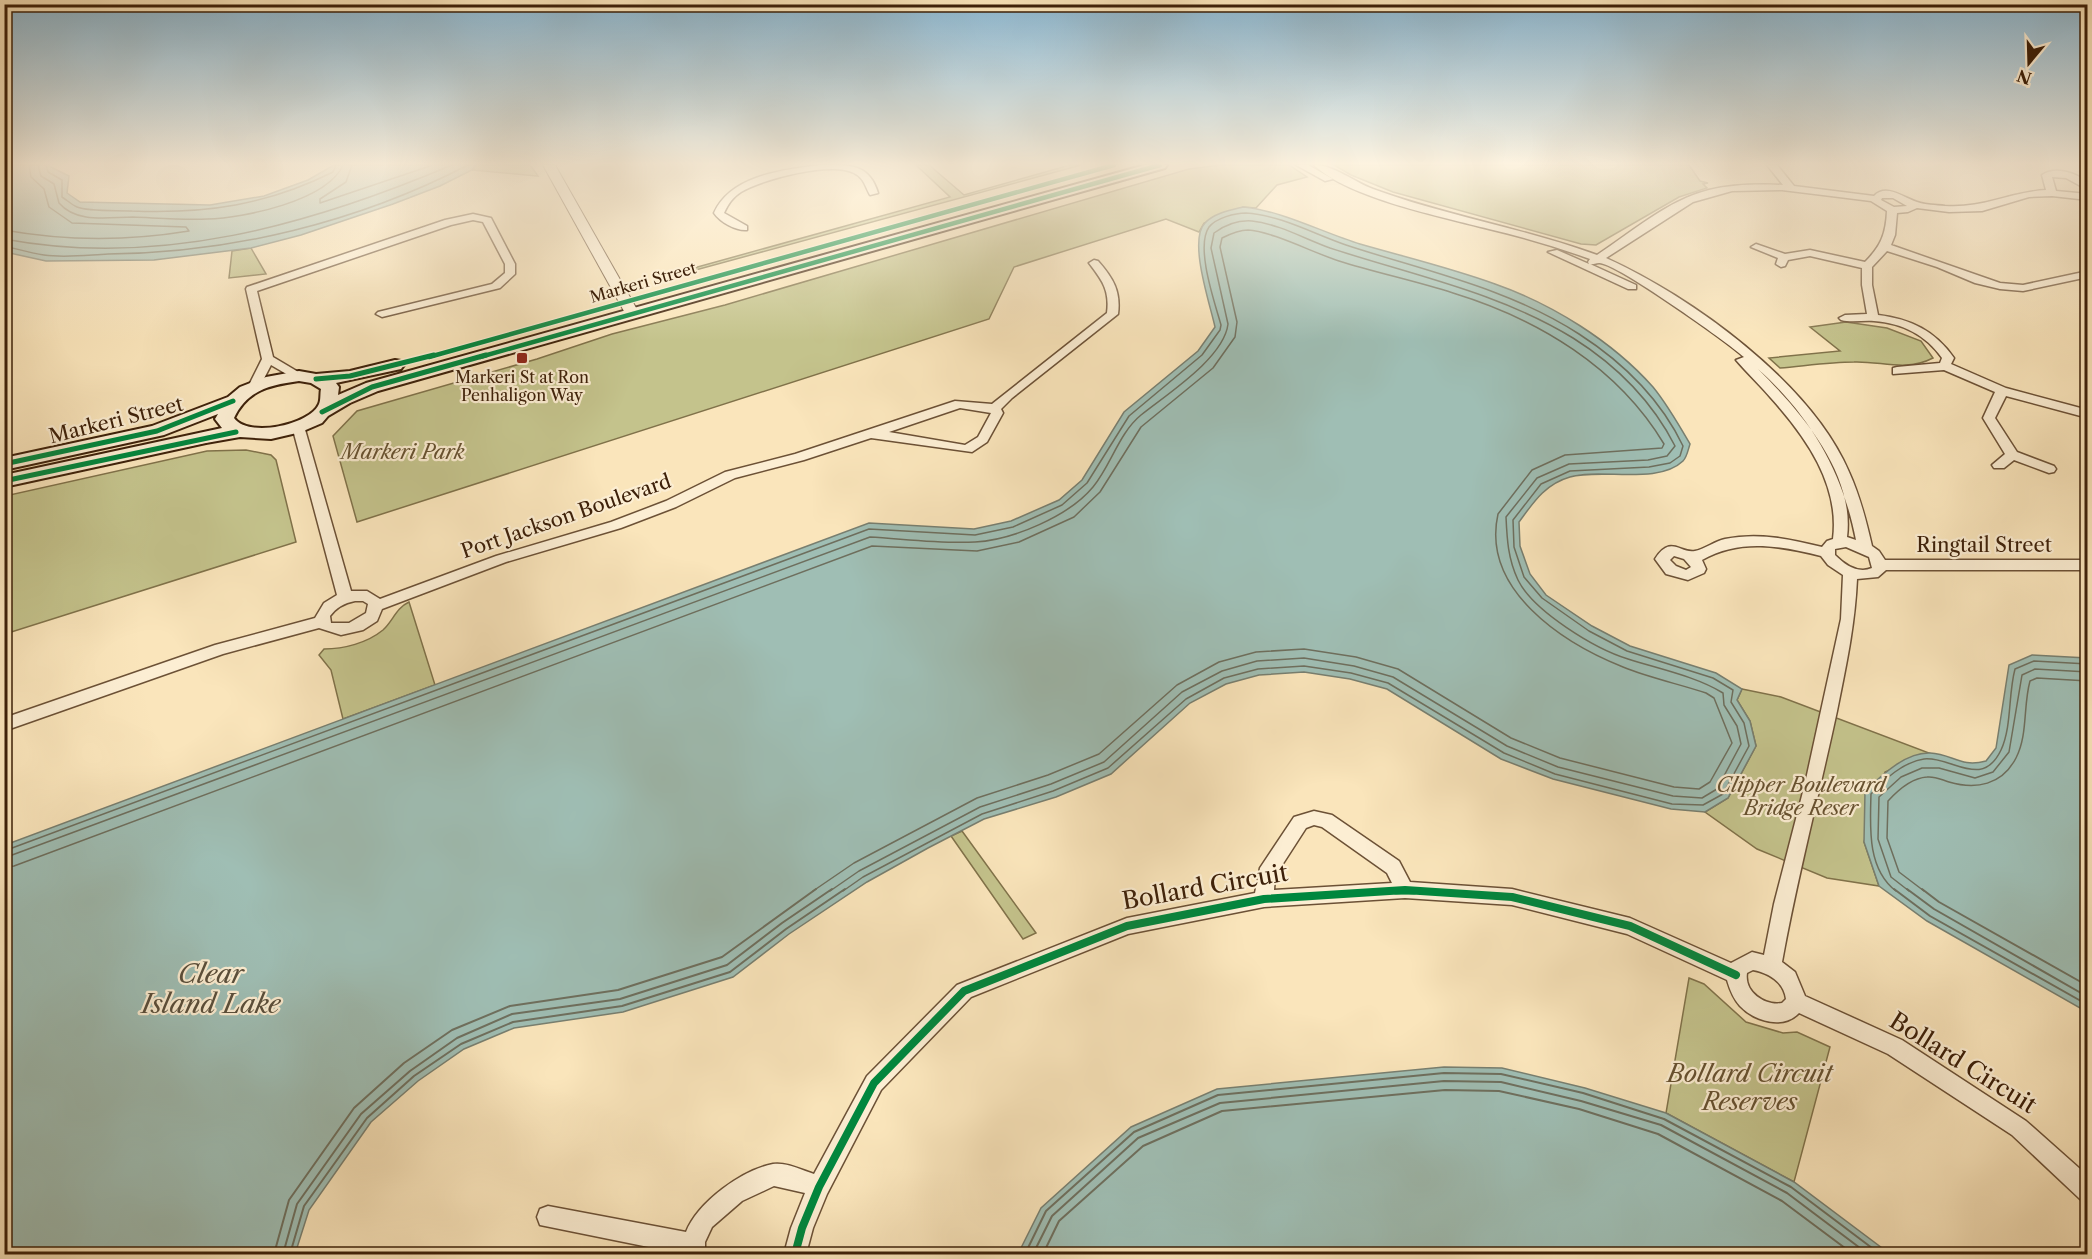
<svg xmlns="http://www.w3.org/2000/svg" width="2092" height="1259" font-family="'Libre Caslon Text',serif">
	<rect width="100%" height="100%" fill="#fae5bb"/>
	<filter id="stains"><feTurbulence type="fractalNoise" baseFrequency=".00333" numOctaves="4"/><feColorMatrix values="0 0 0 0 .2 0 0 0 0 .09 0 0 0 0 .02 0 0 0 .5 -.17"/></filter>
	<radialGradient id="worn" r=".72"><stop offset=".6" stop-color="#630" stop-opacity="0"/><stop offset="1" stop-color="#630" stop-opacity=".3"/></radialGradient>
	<g fill="#c4c38c" stroke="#80724a" stroke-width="1.5">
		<polygon points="476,165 530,165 538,176 472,170"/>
		<polygon points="916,165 929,165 964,195 1070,165 1081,165 670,277 665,276 950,197"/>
		<polygon points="1221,165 1289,165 1307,177 1277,185 1256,208 1243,207 1204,223 1199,232 1166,219 1014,267 989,319 357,522 333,436 357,411 537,359 612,334 725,305 1189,169"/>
		<polygon points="1334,165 1689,165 1700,181 1708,183 1703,184 1707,188 1679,197 1596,245 1581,244 1393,192 1351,175"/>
		<polygon points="251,248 266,274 229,278 232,251"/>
		<path d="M 1846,322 L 1887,328 L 1921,341 L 1933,358 C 1906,372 1882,361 1854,362 C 1830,362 1804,366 1780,368 L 1769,358 L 1840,351 L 1810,327 Z"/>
		<polygon points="246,450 271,455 276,460 296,542 5,634 5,496 207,451"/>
		<path d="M 409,602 L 435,685 L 343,719 L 331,670 L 319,655 L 324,649 C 344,649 367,643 383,630 C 393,621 396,608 409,602 Z"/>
		<polygon points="1742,689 1781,697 1929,753 1885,772 1864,842 1879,886 1827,878 1757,849 1705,812 1728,798 1756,746 1750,721 1737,700"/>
		<polygon points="962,831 1036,933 1023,939 951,836"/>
		<polygon points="1689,978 1704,984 1746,1022 1783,1033 1797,1032 1830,1047 1794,1182 1666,1113"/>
	</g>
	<g fill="#9fbeb4" stroke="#787f70" stroke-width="1.5">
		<polygon points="5,165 47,165 69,176 67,193 80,202 210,205 264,196 308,180 334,165 476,165 472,170 440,186 393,204 301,235 251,248 154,260 46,261 5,252"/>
		<path d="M 1243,207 C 1283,211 1321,232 1360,244 C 1405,257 1451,268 1495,284 C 1552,304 1612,341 1653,387 C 1667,404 1679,425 1690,444 C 1688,450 1687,457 1683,461 C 1658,485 1601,468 1570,477 C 1545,484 1533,503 1519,522 L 1520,546 L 1530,574 L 1546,595 L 1592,626 L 1630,646 L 1716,673 L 1742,689 L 1737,700 L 1750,721 L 1756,746 L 1728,798 L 1705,812 L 1671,809 L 1553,779 L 1501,759 L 1387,689 L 1350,679 L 1304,672 L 1259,675 L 1226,684 L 1190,703 L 1111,774 L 1056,797 L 984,819 L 928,848 L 867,882 L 789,934 L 733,977 L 623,1012 L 514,1028 L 464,1049 L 418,1081 L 371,1122 L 309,1210 L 295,1254 L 5,1254 L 5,845 L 869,523 L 974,529 L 1011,521 L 1059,500 L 1082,480 L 1124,412 L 1198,351 L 1215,327 C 1210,304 1188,240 1205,223 C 1214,213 1231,210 1243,207 Z"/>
		<path d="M 2032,655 L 2087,658 L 2087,1012 L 1927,921 L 1879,886 L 1864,842 L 1865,791 C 1881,776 1905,752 1930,753 C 1953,754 1960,768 1986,761 L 1996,748 L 2009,665 Z"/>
		<polygon points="1444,1067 1502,1068 1585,1088 1666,1113 1794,1182 1890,1254 1018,1254 1041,1208 1131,1127 1217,1089"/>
	</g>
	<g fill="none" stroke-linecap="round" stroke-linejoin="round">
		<g stroke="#6e6f5e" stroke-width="1.5">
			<path d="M 38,165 L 41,176 L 54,184 L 59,203 C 77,224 109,217 133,217 C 158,218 182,220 207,219 C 244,218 327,201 343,165"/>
			<path d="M 46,165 L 48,172 L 62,180 L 62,197 C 67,200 72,205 77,207 C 89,212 118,210 132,211 C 206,214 267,205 333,172 L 336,165"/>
			<polyline points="352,165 346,182 320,199 320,203 433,165"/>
			<path d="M 4,230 C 65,241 128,241 189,231 L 186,227 L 72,223 L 49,207 L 44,189 L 31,177 L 29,165"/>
			<path d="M 4,239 C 159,268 310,225 452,165"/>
			<path d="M 4,246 C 17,249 31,253 44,255 C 65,258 87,255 108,254 C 232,253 358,222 468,165"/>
			<path d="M 4,851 L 869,529 L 975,535 L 1013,527 L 1062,505 L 1087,483 L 1129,416 L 1202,355 L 1220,330 L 1221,325 C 1215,303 1195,247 1209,227 C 1216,218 1235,213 1246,213 C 1280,215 1314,234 1346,245 C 1425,271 1508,288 1579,334 C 1624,363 1660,398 1683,446 L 1680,456 L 1670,463 L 1649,467 L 1570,471 L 1541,484 L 1513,520 L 1514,547 L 1524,577 L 1542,598 L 1589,631 L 1627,651 L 1713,678 L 1733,690 L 1731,702 L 1744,723 L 1749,746 L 1723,794 L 1703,805 L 1672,804 L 1555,774 L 1504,753 L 1388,683 L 1351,673 L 1304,666 L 1258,669 L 1224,678 L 1186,699 L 1108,768 L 1053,791 L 982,814 L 863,877 L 843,891"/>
			<path d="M 4,858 L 870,537 C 904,539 941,544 975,542 C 1013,540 1069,516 1093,487 C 1111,465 1119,433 1141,415 C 1167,394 1224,358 1228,324 L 1211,248 L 1214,233 C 1225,225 1238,220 1252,221 C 1279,224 1305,239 1330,248 C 1412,275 1498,292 1573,338 C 1616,365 1652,401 1675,446 L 1667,456 L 1648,460 L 1569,464 L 1537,478 L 1506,517 C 1507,539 1508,559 1518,580 C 1533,611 1595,649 1628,659 C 1659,669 1695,676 1723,693 L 1724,705 L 1737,726 L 1741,744 L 1717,789 L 1702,798 L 1673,796 L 1558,767 L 1507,746 L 1393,677 L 1354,666 L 1304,658 L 1257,661 L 1222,671 L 1182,692 L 1104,762 L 1051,784 L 980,807 L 859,871 L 830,891"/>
			<path d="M 4,867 L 14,866 L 872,546 L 977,551 L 1019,542 L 1074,517 L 1100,492 L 1141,427 L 1213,368 L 1235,337 L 1237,322 L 1220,247 L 1222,238 C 1230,234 1239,230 1248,230 C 1271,231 1314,253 1339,261 C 1377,273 1416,281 1453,293 C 1538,319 1618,367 1664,444 L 1662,448 L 1565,455 L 1532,470 L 1498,514 C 1481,590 1563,643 1623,667 C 1650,678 1679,684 1706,693 L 1714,698 L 1732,743 L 1710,782 L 1699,789 L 1674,787 L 1560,758 L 1511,738 L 1398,669 L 1356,657 L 1304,649 L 1256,652 L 1219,662 L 1177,685 L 1099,754 L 1048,775 L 977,798 L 854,863 L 813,891"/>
			<path d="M 1896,891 C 1867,869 1870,827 1871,794 C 1885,779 1903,762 1924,759 C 1952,756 1982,790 2001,750 C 2012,726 2008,695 2015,669 L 2034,661 L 2088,664"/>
			<polyline points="1909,891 1891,877 1878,839 1879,797 1901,777 1922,768 1939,768 1975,778 1993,772 2009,752 2022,675 2035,669 2088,672"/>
			<path d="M 1924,891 L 1899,872 L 1887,838 L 1888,801 C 1898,790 1911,778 1927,777 C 1935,776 1942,780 1949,782 C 1976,790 2002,785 2016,758 C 2028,735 2023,706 2030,681 L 2037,678 L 2088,681"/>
		</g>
		<g stroke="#6e6f5e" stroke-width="2">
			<polyline points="1894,889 1930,916 2088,1005"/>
			<polyline points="1907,889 1934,909 2088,997"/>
			<polyline points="1922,889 1939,902 2088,986"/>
			<polyline points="274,1254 289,1200 354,1108 404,1063 452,1030 510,1006 618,990 722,957 816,889"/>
			<polyline points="283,1254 297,1204 361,1114 410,1071 457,1038 512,1014 620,999 727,965 782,923 832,889"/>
			<polyline points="290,1254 304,1206 367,1118 414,1076 461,1044 513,1022 622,1006 730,972 786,929 845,889"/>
			<polyline points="1025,1254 1046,1211 1134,1132 1218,1095 1444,1073 1501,1074 1583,1093 1664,1119 1791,1187 1880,1254"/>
			<polyline points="1033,1254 1052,1216 1138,1138 1220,1103 1444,1081 1501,1082 1581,1101 1661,1125 1787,1193 1868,1254"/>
			<polyline points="1043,1254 1059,1221 1143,1146 1222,1111 1445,1090 1499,1091 1579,1109 1658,1134 1782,1201 1853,1254"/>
		</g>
		<g stroke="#6c5136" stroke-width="3">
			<g id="minor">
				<path d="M 820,165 C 846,165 869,162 878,193 L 870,195 C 865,186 864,178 854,173 C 831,161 763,179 741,192 C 733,197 728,204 724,213 L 747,226 L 747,230 C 736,231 720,222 714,213 C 731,175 783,170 820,165 Z"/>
				<polygon points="1296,165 1308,165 1333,179 1325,181"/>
				<path d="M 1314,165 C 1334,165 1354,182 1373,189 C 1446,216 1524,228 1597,255 C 1632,232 1668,200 1709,190 C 1734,184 1758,184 1783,185 L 1767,165 L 1777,165 L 1794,186 L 1874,196 C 1886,183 1904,198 1917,202 C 1925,205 1936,205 1945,206 C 1981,209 2011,192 2046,190 L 2042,175 C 2056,166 2075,173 2088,182 L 2088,190 L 2066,178 L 2052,177 L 2056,191 L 2088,194 L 2088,200 L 2052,196 L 2029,197 L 1982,211 L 1949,212 L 1917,208 L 1908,212 L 1897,213 L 1895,235 L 1891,245 L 2000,283 L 2023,285 L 2088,271 L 2088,277 L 2023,291 L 2000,289 L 1975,283 L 1937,267 L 1887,251 L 1872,267 L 1872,285 L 1878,315 C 1911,319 1935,331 1954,358 L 1951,364 L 2006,388 L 2088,410 L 2088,418 L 2006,396 L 1995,418 L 2017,452 L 2054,466 L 2056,469 L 2054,472 L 2049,473 L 2014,460 L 2004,468 L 1994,468 L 1992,465 L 2005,454 L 1983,418 L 1995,392 L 1944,370 L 1893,374 L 1893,368 L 1897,367 L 1940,363 L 1942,358 C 1926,335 1902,323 1874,321 C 1863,320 1852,323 1841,320 L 1839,318 L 1845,315 L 1867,314 L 1862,285 L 1862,268 L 1810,256 L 1788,260 L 1785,266 L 1781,267 L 1776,264 L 1778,258 L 1751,247 L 1756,244 L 1785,254 L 1810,250 L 1865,262 C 1881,246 1886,234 1887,211 L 1871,201 L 1831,196 L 1782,190 L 1732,191 L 1693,202 L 1606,258 C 1692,297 1811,383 1849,472 C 1860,496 1866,520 1872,546 L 1879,551 L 1885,560 L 2088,560 L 2088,570 L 1886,570 L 1878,577 L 1857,579 C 1855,625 1846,666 1837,711 C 1819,795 1797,878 1782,962 L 1795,972 L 1805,996 L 1902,1040 L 2026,1121 L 2088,1176 L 2088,1202 L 2080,1199 L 2012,1135 L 1888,1054 L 1799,1013 C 1783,1030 1754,1021 1740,1006 C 1733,998 1730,990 1727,980 L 1627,934 L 1512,905 L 1405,898 L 1264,907 L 1128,934 L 971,997 L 881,1090 L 827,1194 L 813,1228 L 806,1254 L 784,1254 L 791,1228 L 805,1193 L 774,1186 L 742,1201 L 712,1227 L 705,1242 L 705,1254 L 683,1254 L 540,1225 L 537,1217 L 540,1209 L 548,1206 L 686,1232 C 698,1202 742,1170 773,1164 C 786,1162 802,1170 814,1174 L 867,1076 L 957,985 L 1127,918 L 1255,893 L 1260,868 L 1294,817 L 1314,811 L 1332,815 L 1399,861 L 1410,882 L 1512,889 L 1630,918 L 1731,963 L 1752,952 L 1764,955 L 1774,904 L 1805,784 L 1841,619 L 1843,575 L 1828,565 L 1821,556 C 1781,546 1740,538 1702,560 L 1706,569 L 1704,573 L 1688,580 L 1666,574 L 1655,559 C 1671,534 1680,554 1695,551 C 1705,549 1715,541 1725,539 C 1758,532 1790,539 1822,547 L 1827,541 L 1833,539 C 1840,485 1806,437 1771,398 C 1760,385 1747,373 1736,360 L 1744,357 C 1727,342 1615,262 1599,263 C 1595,263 1593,265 1590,264 L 1636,285 L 1636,289 L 1628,289 L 1548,252 L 1557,250 L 1589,264 L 1588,262 L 1590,259 C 1557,247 1523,237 1489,229 C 1443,217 1348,198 1314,165 ZM 1882,198 L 1893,198 L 1907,206 L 1894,207 L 1881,200 ZM 1758,369 C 1810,415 1843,473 1856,540 L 1847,537 C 1855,473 1801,412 1758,369 ZM 1846,547 L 1869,557 L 1872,568 C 1858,574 1845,565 1835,555 L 1835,549 ZM 1674,556 L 1684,559 L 1691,567 L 1686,570 L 1676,566 L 1670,560 ZM 1314,825 L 1322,827 L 1387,873 L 1392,883 L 1274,890 L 1275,876 L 1306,828 ZM 1753,970 C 1769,973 1784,982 1786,999 L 1782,1003 C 1765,1006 1744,992 1747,973 Z"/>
				<polygon points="473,214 491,218 515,264 515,274 500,288 382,317 376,314 378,312 492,284 505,273 505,264 483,222 473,220 451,225 257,291 273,357 305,376 299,380 295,379 271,365 258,390 250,390 248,387 262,359 246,289 247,287 445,220"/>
				<path d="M 1094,260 L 1098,261 C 1113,278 1121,291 1118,314 L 1012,398 L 1001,409 L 1003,413 L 987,442 L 972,452 L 871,438 L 804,460 L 735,478 L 676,507 L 621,528 L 506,562 L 382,609 L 377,621 L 363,630 L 341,635 L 319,628 L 223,654 L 4,731 L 4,718 L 215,645 L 315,618 L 324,603 L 337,595 L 292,426 L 294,423 L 302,423 L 304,426 L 351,591 L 367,591 L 380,599 L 496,556 L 611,522 L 666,501 L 725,472 L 795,454 L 955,401 L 992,404 L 1107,313 C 1110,290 1102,280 1089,263 ZM 960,408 L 991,413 L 978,437 L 965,445 L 889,432 ZM 355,601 L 363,601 L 368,604 L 366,613 L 349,623 L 331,623 L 330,616 C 336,608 344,603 355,601 Z"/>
			</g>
		</g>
		<g stroke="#6c5136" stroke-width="2">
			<polygon id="tertiary" points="543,165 555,165 639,313 637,316 627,316 625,313"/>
		</g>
		<g stroke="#3d2009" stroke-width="4">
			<path id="secondary" d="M 1145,165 L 1167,165 L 1165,168 L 378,391 L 350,403 L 328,416 L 322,423 L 301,432 L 271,439 L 240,437 L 206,443 L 4,487 L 4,475 L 222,428 L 215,419 L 218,414 L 164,435 L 4,470 L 4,458 L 152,426 L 228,397 L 240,387 L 266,377 L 299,371 L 316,374 L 350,371 L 395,360 L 401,361 L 404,365 L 401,369 L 336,383 L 339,387 L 338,395 L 366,383 ZM 299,381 L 311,383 L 321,389 C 320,393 321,400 319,404 C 310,425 248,438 234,418 C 247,390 270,385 299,381 Z"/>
		</g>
		<use href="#minor" fill="#fceed3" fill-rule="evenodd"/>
		<use href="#tertiary" fill="#fceed3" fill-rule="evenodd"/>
		<use href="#secondary" fill="#fceed3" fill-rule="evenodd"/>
		<g stroke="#fceed3" stroke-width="7">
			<g id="cycleway-far3">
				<polyline points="429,357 1114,165"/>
				<polyline points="480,357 1160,165"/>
			</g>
		</g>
		<g stroke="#fceed3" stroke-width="8">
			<g id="cycleway-far2">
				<polyline points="316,379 350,376 434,355"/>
				<polyline points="322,412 372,387 486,355"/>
				<polyline points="4,464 157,431 233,401"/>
				<polyline points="4,481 236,432"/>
			</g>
		</g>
		<g stroke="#fceed3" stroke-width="10">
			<polyline id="cycleway-far1" points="1396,891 1414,891"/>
		</g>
		<g stroke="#fceed3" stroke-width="12">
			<polyline id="cycleway" points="795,1254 802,1228 819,1187 874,1083 964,991 1127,926 1264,899 1405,890 1512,897 1630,926 1736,975"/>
		</g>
		<use href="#cycleway-far3" stroke="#00873e" stroke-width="4.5"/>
		<use href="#cycleway-far2" stroke="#00873e" stroke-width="5"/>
		<use href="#cycleway-far1" stroke="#00873e" stroke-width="7"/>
		<use href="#cycleway" stroke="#00873e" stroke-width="8"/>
	</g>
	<linearGradient id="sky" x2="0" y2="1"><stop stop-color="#8bb8d3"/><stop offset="0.48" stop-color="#fdf3e0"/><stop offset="1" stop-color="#fdf3e0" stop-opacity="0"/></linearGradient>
	<rect width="2092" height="341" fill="url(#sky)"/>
	<rect fill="#8f2418" stroke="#fceed3" stroke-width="2" x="516" y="352" width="12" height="12" rx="3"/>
	<g text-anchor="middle" stroke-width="4.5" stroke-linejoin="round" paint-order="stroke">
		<g font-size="16" fill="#3d2009" stroke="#fceed3">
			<text transform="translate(643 282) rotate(-16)" y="6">Markeri Street</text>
		</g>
		<g font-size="16" fill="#3d2009" stroke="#fceed3">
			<text x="522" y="383">Markeri St at Ron<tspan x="522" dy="18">Penhaligon Way</tspan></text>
		</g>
		<g font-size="20" fill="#3d2009" stroke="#fceed3">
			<text transform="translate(116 420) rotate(-14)" y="7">Markeri Street</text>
			<text transform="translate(566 516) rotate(-19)" y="7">Port Jackson Boulevard</text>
			<text x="1984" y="552">Ringtail Street</text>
		</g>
		<g font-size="20" font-style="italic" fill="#665130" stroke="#fceed3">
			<text x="403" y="459">Markeri Park</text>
			<text x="1801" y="792">Clipper Boulevard<tspan x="1801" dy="23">Bridge Reser</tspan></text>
		</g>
		<g font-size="24" fill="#3d2009" stroke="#fceed3">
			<text transform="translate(1205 887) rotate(-10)" y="8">Bollard Circuit</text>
			<text transform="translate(1963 1063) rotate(32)" y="8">Bollard Circuit</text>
		</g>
		<g font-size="24" font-style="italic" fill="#665130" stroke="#fceed3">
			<text x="1750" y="1082">Bollard Circuit<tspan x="1750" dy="28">Reserves</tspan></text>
		</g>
		<g font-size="26" font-style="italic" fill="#5a4f3c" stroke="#fceed3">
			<text x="211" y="983">Clear<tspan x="211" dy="30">Island Lake</tspan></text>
		</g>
	</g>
	<rect width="2092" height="1259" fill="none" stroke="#fae5bb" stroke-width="24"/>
	<rect x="6" y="6" width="2080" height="1247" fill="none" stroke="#3d2009" stroke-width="3"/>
	<rect x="12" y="12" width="2068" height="1235" fill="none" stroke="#3d2009" stroke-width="1.5"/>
	<g transform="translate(2029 63) rotate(199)" stroke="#fceed3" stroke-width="4.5" paint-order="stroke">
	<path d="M0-4.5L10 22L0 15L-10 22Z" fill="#3d2009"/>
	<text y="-9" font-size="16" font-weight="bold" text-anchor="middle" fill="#3d2009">N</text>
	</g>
	<rect width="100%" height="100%" filter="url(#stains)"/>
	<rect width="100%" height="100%" fill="url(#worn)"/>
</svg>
